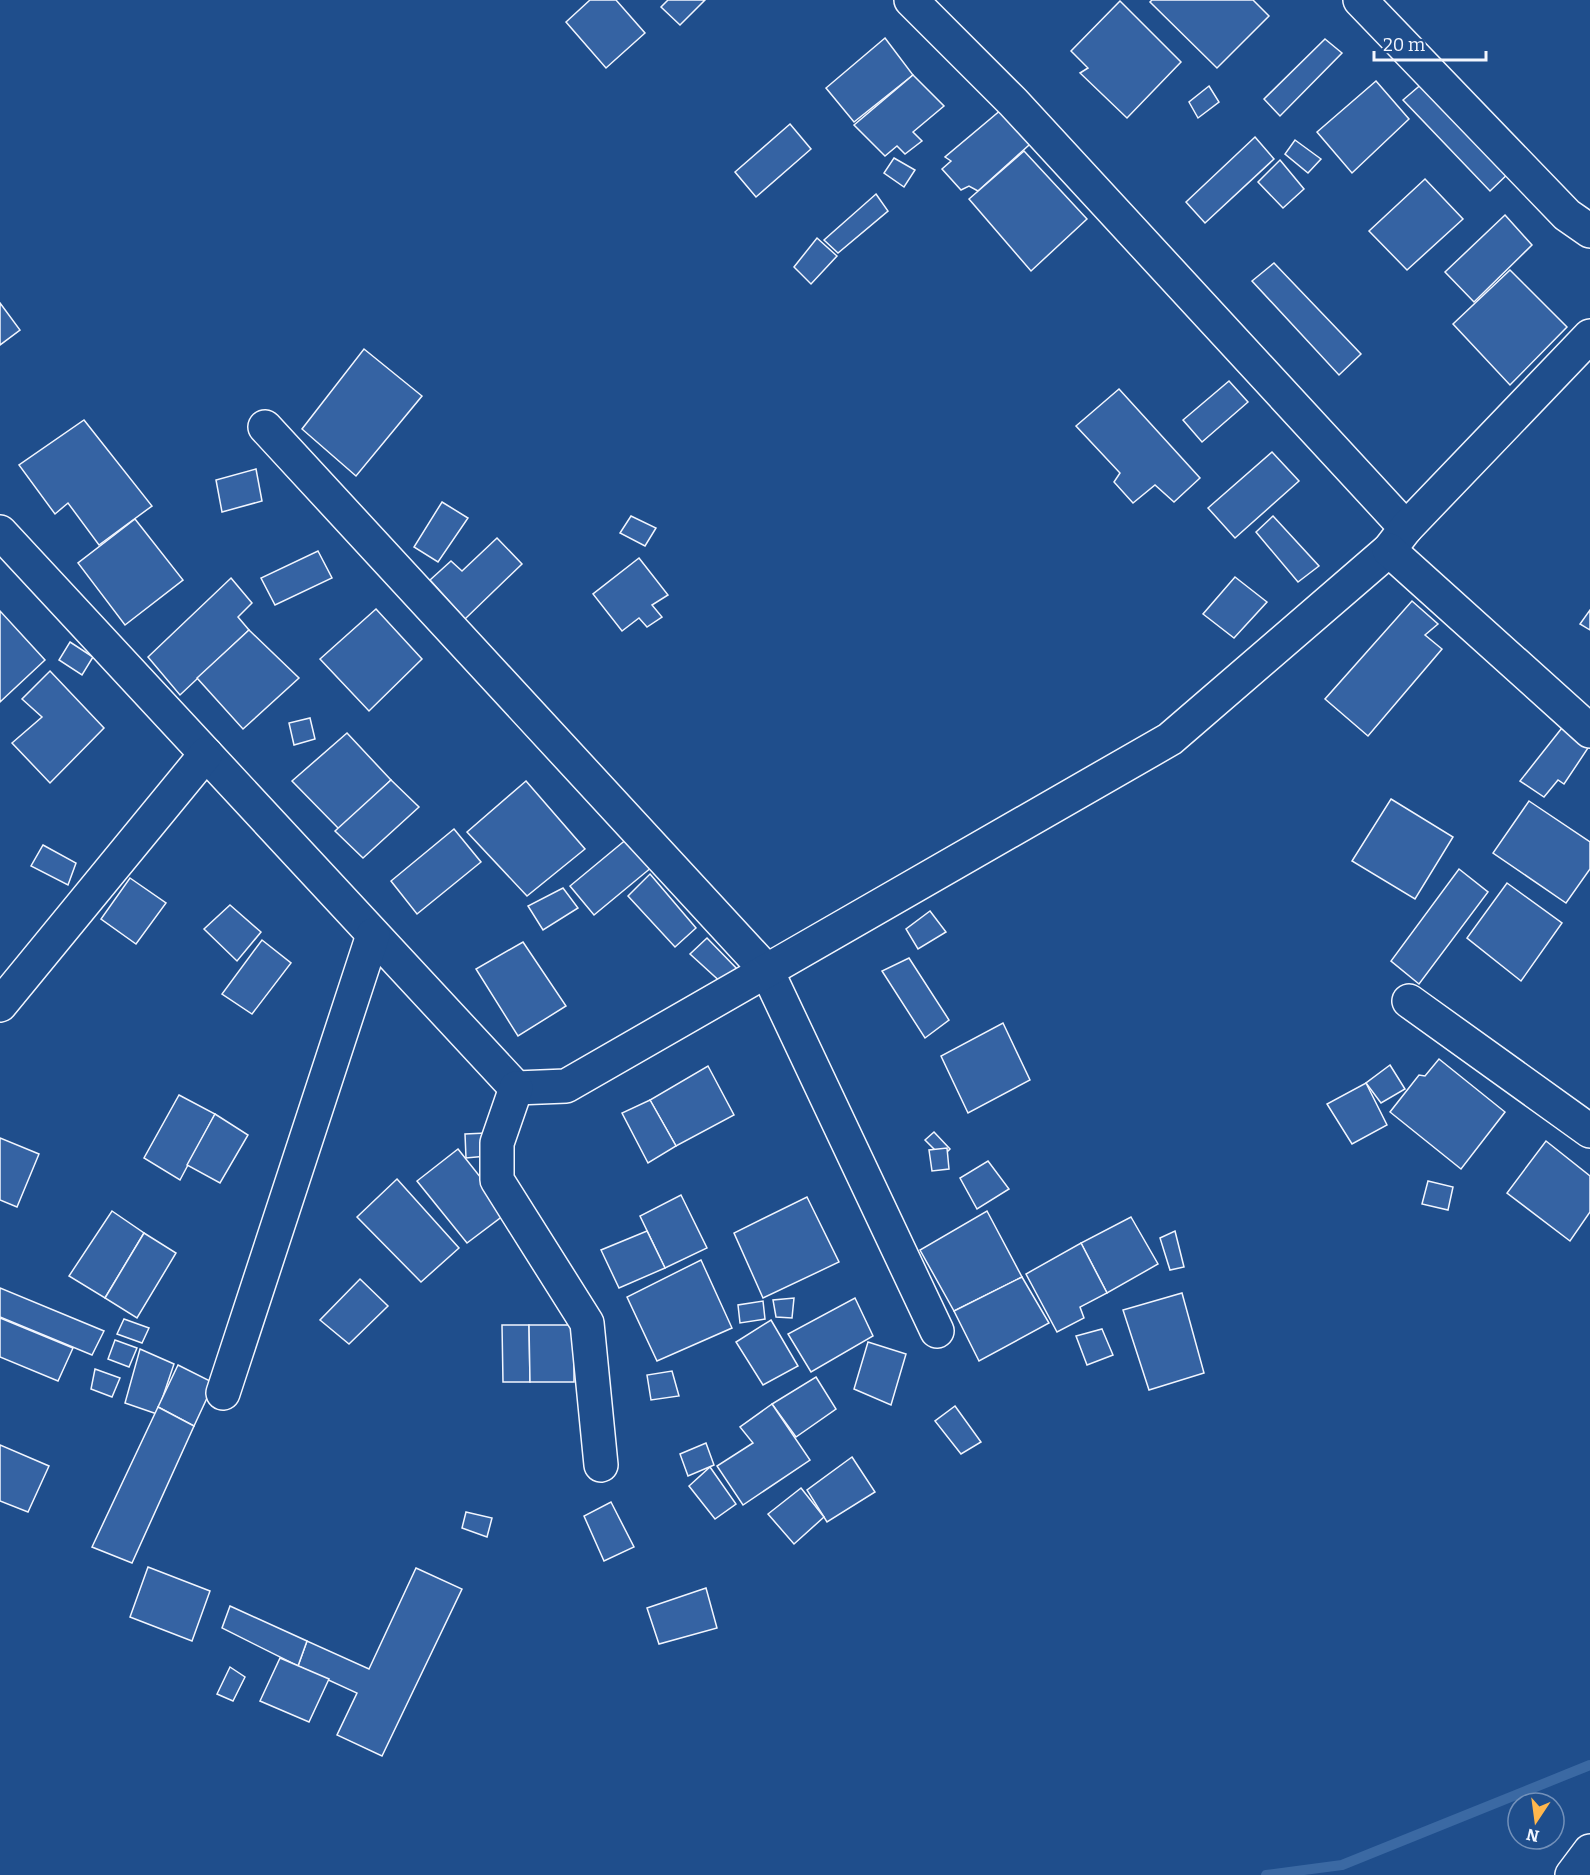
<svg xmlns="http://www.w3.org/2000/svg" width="1590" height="1875" font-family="Bitter,serif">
	<rect width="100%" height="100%" fill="#1f4e8c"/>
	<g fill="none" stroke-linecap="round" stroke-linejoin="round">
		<polyline stroke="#3b69a3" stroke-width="10" points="1266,1875 1342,1865 1590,1765"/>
	</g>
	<g fill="#3563a3" stroke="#f2f6ff" stroke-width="1.5">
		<polygon points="590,0 616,0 645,33 606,68 566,22"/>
		<polygon points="668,0 705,0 680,25 661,7"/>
		<polygon points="1152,0 1253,0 1269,16 1217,68 1150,2"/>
		<polygon points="1120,1 1181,62 1127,118 1080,73 1088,68 1071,51"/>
		<polygon points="885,38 913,75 854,122 826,88"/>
		<polygon points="1325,39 1342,53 1280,116 1264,99"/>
		<polygon points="913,75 944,106 913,132 922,141 905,154 897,146 885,156 854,125"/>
		<polygon points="1376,81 1409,119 1352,173 1317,132"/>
		<polygon points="1424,82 1512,170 1490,191 1403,100"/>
		<polygon points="1209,86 1219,102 1198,118 1189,102"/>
		<polygon points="1008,104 1038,137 978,191 969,186 961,190 942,169 951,161 945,157"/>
		<polygon points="790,124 811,149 756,197 735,172"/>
		<polygon points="1255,137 1274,159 1205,223 1186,202"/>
		<polygon points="1295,140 1321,159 1308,173 1285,154"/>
		<polygon points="1024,151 1087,219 1031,271 969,199"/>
		<polygon points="894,158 915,170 904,187 884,173"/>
		<polygon points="1280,160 1304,189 1283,208 1258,182"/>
		<polygon points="1425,179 1463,219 1407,270 1369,231"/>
		<polygon points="876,194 888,211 838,253 824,240"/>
		<polygon points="1505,215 1532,245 1474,302 1445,272"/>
		<polygon points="817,238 837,256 811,284 794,267"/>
		<polygon points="1274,263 1361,354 1339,375 1252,281"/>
		<polygon points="1510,270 1567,327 1510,385 1453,324"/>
		<polygon points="0,303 20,330 0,345"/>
		<polygon points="364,349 422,396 356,476 302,429"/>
		<polygon points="1229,381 1248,402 1202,442 1183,420"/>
		<polygon points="1119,389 1200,478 1174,502 1155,485 1133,503 1114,482 1120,473 1076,426"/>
		<polygon points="84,420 152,506 99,545 68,503 55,514 19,465"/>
		<polygon points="1272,452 1299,481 1235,538 1208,508"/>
		<polygon points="256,469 262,501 222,512 216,480"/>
		<polygon points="442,502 468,518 438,562 414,547"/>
		<polygon points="631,516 656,528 645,546 620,533"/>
		<polygon points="1273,516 1319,566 1298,582 1256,532"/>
		<polygon points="135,519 183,580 125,625 78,563"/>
		<polygon points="497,538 522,564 465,619 430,580 451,561 462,571"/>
		<polygon points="318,551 332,578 275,605 261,578"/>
		<polygon points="639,558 668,595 652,605 662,617 647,627 639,618 622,631 593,594"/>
		<polygon points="1235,577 1267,602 1234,638 1203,614"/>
		<polygon points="231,578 252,603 238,617 249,630 180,695 148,657"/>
		<polygon points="1412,601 1438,624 1425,635 1442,649 1368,736 1325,699"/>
		<polygon points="376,609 422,659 369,711 320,659"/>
		<polygon points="1590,610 1590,630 1580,624"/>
		<polygon points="0,611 45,660 0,702"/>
		<polygon points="249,630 299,678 243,729 197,678"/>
		<polygon points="70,642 93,657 82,675 59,660"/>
		<polygon points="50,671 104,728 50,783 12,743 42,717 22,699"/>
		<polygon points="310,718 315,739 294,745 289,723"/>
		<polygon points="1569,719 1590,745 1564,784 1558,780 1544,797 1520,781"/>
		<polygon points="347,733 391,780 339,829 292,781"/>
		<polygon points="391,780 419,807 363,858 335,831"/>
		<polygon points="526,781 585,849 527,896 467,832"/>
		<polygon points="1391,799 1453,837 1415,899 1352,861"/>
		<polygon points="1529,801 1590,842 1590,869 1566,903 1493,853"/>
		<polygon points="454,829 481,862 417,914 391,881"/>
		<polygon points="628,838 652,867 594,915 570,886"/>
		<polygon points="43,845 76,863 68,885 31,866"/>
		<polygon points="1459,869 1488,892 1419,984 1391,961"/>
		<polygon points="650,874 696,928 675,947 628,896"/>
		<polygon points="130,878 166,903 136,944 101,919"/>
		<polygon points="1507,883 1562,923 1521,981 1467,938"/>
		<polygon points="563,888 578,908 543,930 528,906"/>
		<polygon points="230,905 261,932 237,961 204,929"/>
		<polygon points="930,911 946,932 918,949 906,929"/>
		<polygon points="707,938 740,972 724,985 690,954"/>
		<polygon points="262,940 291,963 252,1014 222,994"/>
		<polygon points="523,942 566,1006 518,1036 476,969"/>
		<polygon points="909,958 949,1020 925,1038 882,971"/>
		<polygon points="1003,1023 1030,1080 968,1113 941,1056"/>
		<polygon points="1439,1059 1505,1112 1461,1169 1390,1112 1419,1075 1425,1076"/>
		<polygon points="1390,1065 1405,1089 1381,1103 1366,1083"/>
		<polygon points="708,1066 734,1115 676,1146 650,1100"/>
		<polygon points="1366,1083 1387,1125 1352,1144 1327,1104"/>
		<polygon points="179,1095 215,1114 180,1180 144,1158"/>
		<polygon points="650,1100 676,1146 648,1163 622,1113"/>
		<polygon points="215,1114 248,1135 220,1183 187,1165"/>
		<polygon points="934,1132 950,1149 942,1157 925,1140"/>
		<polygon points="486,1133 487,1156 466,1158 465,1134"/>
		<polygon points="0,1138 39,1154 17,1207 0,1200"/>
		<polygon points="1546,1141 1590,1176 1590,1212 1570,1241 1507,1193"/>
		<polygon points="947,1148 949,1169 932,1171 929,1150"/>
		<polygon points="458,1149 508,1212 467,1243 417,1181"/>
		<polygon points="988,1161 1009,1189 977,1209 960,1178"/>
		<polygon points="397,1179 459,1248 421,1282 357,1217"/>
		<polygon points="1428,1181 1453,1187 1448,1210 1422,1204"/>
		<polygon points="681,1195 707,1248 665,1268 640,1216"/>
		<polygon points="807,1197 839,1262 763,1298 734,1233"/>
		<polygon points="112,1211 144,1233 105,1298 69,1276"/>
		<polygon points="987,1211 1022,1277 954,1311 920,1250"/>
		<polygon points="1131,1217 1158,1264 1107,1293 1081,1243"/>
		<polygon points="647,1231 665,1268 619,1288 601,1250"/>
		<polygon points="1175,1231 1184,1267 1170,1270 1160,1238"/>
		<polygon points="144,1233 176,1253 137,1318 105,1298"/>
		<polygon points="1081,1243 1107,1293 1080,1307 1084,1318 1057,1332 1026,1274"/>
		<polygon points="701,1260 732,1328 657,1361 627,1297"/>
		<polygon points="1022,1277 1049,1323 979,1361 954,1311"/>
		<polygon points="360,1279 388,1306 349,1344 320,1320"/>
		<polygon points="0,1288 104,1331 92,1355 0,1317"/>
		<polygon points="1182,1293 1204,1373 1149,1390 1123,1310"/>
		<polygon points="794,1298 792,1318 776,1317 773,1300"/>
		<polygon points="855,1298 873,1336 811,1372 788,1334"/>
		<polygon points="763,1301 765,1319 740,1323 738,1305"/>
		<polygon points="0,1318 73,1348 58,1381 0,1357"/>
		<polygon points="124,1319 149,1328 142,1343 117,1334"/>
		<polygon points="771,1320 798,1366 763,1385 736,1342"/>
		<polygon points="502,1325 529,1325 530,1382 503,1382"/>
		<polygon points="529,1325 574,1325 574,1382 530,1382"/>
		<polygon points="1102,1329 1113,1355 1087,1365 1076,1336"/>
		<polygon points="115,1340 137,1348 129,1367 108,1359"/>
		<polygon points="868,1342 906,1354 891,1405 854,1389"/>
		<polygon points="140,1349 174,1364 157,1414 125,1403"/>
		<polygon points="178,1365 214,1383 194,1426 158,1407"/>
		<polygon points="95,1369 120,1378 112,1397 91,1389"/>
		<polygon points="672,1371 679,1396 651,1400 647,1375"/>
		<polygon points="816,1377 836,1409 796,1437 772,1404"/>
		<polygon points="772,1404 810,1460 743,1505 717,1466 753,1443 740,1427"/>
		<polygon points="955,1406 981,1442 961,1454 935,1421"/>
		<polygon points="158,1407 194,1426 132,1563 92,1547"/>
		<polygon points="706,1443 714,1465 688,1476 680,1454"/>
		<polygon points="0,1445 49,1466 28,1512 0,1501"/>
		<polygon points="852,1457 875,1492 827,1522 807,1490"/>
		<polygon points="710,1467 736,1504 715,1519 689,1486"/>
		<polygon points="801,1488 824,1517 794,1544 768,1514"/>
		<polygon points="611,1502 634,1547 604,1561 584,1516"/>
		<polygon points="466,1512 492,1518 487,1537 462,1528"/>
		<polygon points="148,1567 210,1591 192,1641 130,1617"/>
		<polygon points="416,1568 462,1589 382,1756 337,1735 357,1693 298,1666 307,1641 369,1669"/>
		<polygon points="706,1588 717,1628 659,1644 647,1608"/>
		<polygon points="230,1606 307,1641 298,1666 222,1628"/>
		<polygon points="280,1658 329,1679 309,1722 260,1701"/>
		<polygon points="230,1667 245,1677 233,1701 217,1694"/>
	</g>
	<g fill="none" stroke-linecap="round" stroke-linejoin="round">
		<g stroke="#f2f6ff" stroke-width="36">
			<g id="minor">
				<polyline points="911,0 1013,102 1406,528"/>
				<polyline points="1360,0 1567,215 1590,231"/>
				<polyline points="265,427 767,971 937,1331"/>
				<polyline points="0,532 516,1088 566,1086 1170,739 1389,550 1406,528 1590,336"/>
				<polyline points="1389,550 1590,731"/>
				<polyline points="1409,1001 1590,1131"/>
				<polyline points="0,1005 206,754"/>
				<polyline points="516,1088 497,1143 497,1180 587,1323 601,1465"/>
				<polyline points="223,1393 373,935"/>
			</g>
		</g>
		<g stroke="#f2f6ff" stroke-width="36">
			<polyline id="secondary" points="1572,1875 1590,1851"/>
		</g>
		<use href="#minor" stroke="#1f4e8c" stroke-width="33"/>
		<use href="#secondary" stroke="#1f4e8c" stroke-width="33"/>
	</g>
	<g transform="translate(1536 1821) rotate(193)"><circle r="28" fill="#1f4e8c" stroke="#7391ba" stroke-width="1.5"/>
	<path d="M0-4.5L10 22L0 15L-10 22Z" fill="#ffb74d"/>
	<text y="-9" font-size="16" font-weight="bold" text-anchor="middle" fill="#f2f6ff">N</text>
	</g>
	<path d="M1374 51v9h112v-9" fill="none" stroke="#f2f6ff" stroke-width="3"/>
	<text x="1383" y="51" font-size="18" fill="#f2f6ff" stroke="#1f4e8c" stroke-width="4.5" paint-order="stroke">20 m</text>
</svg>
